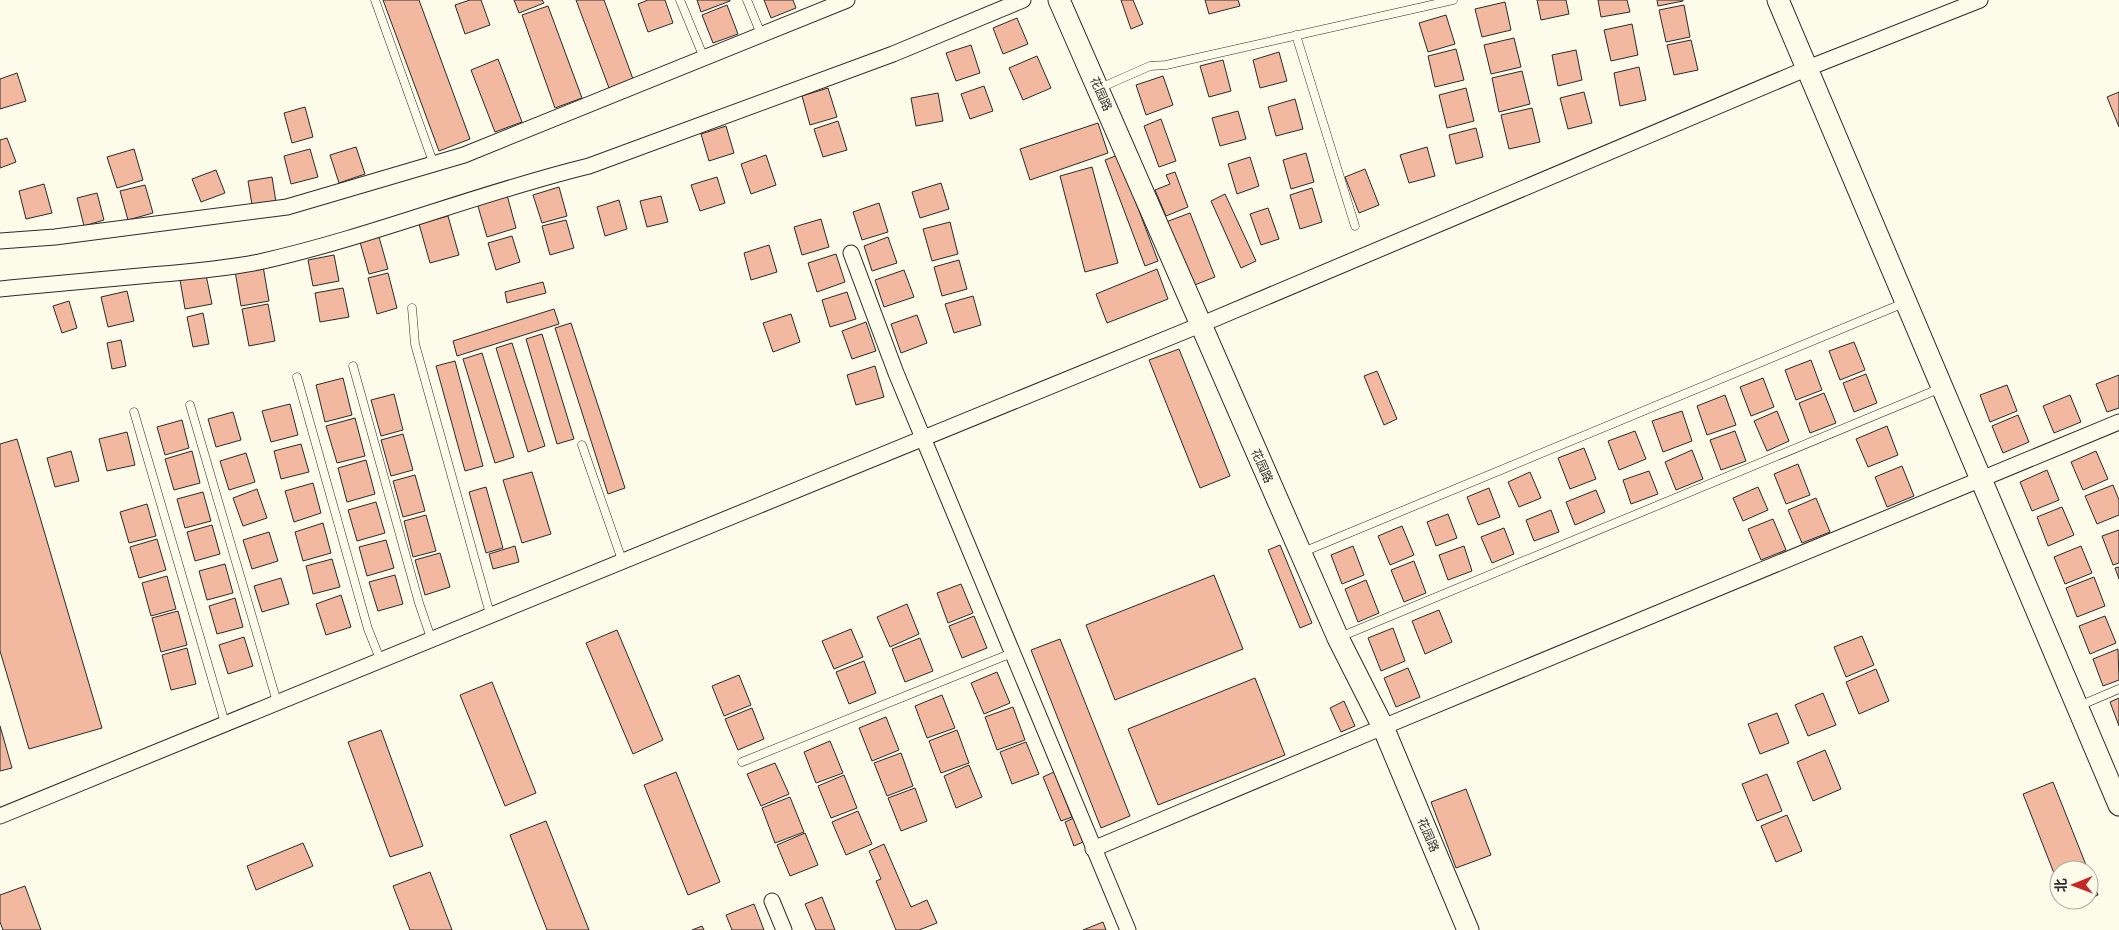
<svg xmlns="http://www.w3.org/2000/svg" width="2119" height="930" font-family="Arial,'Noto Sans SC',sans-serif">
	<rect width="100%" height="100%" fill="#fdfbea"/>
	<g fill="#f2b8a0" stroke="#2b2b2b">
		<polygon points="383,0 419,0 470,139 439,151"/>
		<polygon points="470,0 481,0 490,25 465,34 455,5"/>
		<polygon points="514,0 542,0 544,3 519,13"/>
		<polygon points="576,0 604,0 633,79 609,88"/>
		<polygon points="648,0 665,0 673,23 648,32 638,4"/>
		<polygon points="697,0 730,0 730,1 701,12"/>
		<polygon points="764,0 793,0 796,8 771,18"/>
		<polygon points="1121,0 1133,0 1143,24 1131,29"/>
		<polygon points="1205,0 1238,0 1240,6 1209,14"/>
		<polygon points="1537,0 1566,0 1569,14 1541,20"/>
		<polygon points="1598,0 1627,0 1630,12 1601,17"/>
		<polygon points="1657,0 1683,0 1683,1 1658,6"/>
		<polygon points="1505,2 1511,30 1482,37 1475,9"/>
		<polygon points="727,5 738,34 713,43 702,15"/>
		<polygon points="1684,5 1690,37 1666,42 1659,10"/>
		<polygon points="548,6 582,98 555,108 522,15"/>
		<polygon points="1446,15 1455,44 1428,52 1419,23"/>
		<polygon points="1017,18 1028,44 1003,54 993,28"/>
		<polygon points="1632,24 1638,55 1611,61 1604,30"/>
		<polygon points="1514,38 1521,67 1491,74 1484,45"/>
		<polygon points="1691,40 1698,70 1674,75 1667,45"/>
		<polygon points="971,45 980,73 956,81 946,53"/>
		<polygon points="1456,49 1464,80 1435,87 1428,56"/>
		<polygon points="1576,50 1582,80 1558,86 1552,55"/>
		<polygon points="1279,52 1287,81 1260,88 1253,60"/>
		<polygon points="1037,56 1051,88 1023,100 1009,68"/>
		<polygon points="498,59 522,122 495,132 471,70"/>
		<polygon points="1223,60 1231,91 1209,97 1200,66"/>
		<polygon points="1639,67 1646,100 1620,106 1614,73"/>
		<polygon points="1522,71 1530,104 1499,112 1492,78"/>
		<polygon points="17,73 26,101 0,109 0,79"/>
		<polygon points="1163,76 1173,105 1146,115 1136,85"/>
		<polygon points="984,86 993,111 970,119 961,94"/>
		<polygon points="828,88 837,117 810,125 802,96"/>
		<polygon points="1466,88 1474,121 1447,128 1439,95"/>
		<polygon points="1584,92 1592,123 1568,129 1560,98"/>
		<polygon points="2119,92 2119,127 2107,97"/>
		<polygon points="938,93 943,121 916,126 911,98"/>
		<polygon points="1295,99 1303,129 1276,136 1268,107"/>
		<polygon points="305,107 313,137 292,143 284,113"/>
		<polygon points="1532,108 1540,142 1509,149 1501,115"/>
		<polygon points="1238,111 1246,139 1220,146 1212,118"/>
		<polygon points="1161,119 1176,161 1159,167 1144,126"/>
		<polygon points="838,121 847,150 823,157 814,129"/>
		<polygon points="1098,123 1108,153 1030,180 1020,149"/>
		<polygon points="726,126 734,153 709,161 701,134"/>
		<polygon points="1476,128 1483,157 1456,164 1449,135"/>
		<polygon points="7,138 16,162 0,168 0,140"/>
		<polygon points="356,147 365,174 339,183 330,155"/>
		<polygon points="1427,147 1435,176 1409,183 1400,155"/>
		<polygon points="134,149 143,180 117,188 107,157"/>
		<polygon points="310,149 318,177 291,184 284,156"/>
		<polygon points="1306,153 1314,182 1291,189 1283,160"/>
		<polygon points="766,155 776,185 751,194 741,164"/>
		<polygon points="1118,155 1158,261 1145,266 1105,160"/>
		<polygon points="1250,157 1259,186 1237,194 1228,164"/>
		<polygon points="1092,167 1118,263 1085,272 1060,176"/>
		<polygon points="1365,169 1379,205 1359,213 1345,177"/>
		<polygon points="216,170 225,193 201,202 192,179"/>
		<polygon points="1175,172 1188,207 1166,216 1155,190 1170,184 1166,175"/>
		<polygon points="272,177 276,202 252,205 248,181"/>
		<polygon points="717,177 725,203 700,211 691,185"/>
		<polygon points="941,183 949,209 920,218 912,192"/>
		<polygon points="44,184 52,213 26,219 19,191"/>
		<polygon points="145,185 153,213 128,220 120,191"/>
		<polygon points="559,187 567,216 542,223 533,195"/>
		<polygon points="1312,188 1322,222 1300,229 1290,195"/>
		<polygon points="97,193 104,220 84,226 77,198"/>
		<polygon points="1225,194 1256,261 1241,268 1211,201"/>
		<polygon points="507,195 516,228 487,237 477,203"/>
		<polygon points="661,196 668,222 647,227 640,201"/>
		<polygon points="619,200 627,229 605,236 597,207"/>
		<polygon points="879,203 888,232 862,240 853,212"/>
		<polygon points="1268,208 1279,239 1261,245 1250,214"/>
		<polygon points="1190,213 1215,277 1192,286 1166,222"/>
		<polygon points="448,216 459,255 430,263 419,224"/>
		<polygon points="821,219 829,247 802,255 794,227"/>
		<polygon points="566,220 574,248 550,255 542,226"/>
		<polygon points="950,222 958,254 932,261 923,229"/>
		<polygon points="512,236 520,262 496,270 488,243"/>
		<polygon points="379,237 388,269 369,274 360,242"/>
		<polygon points="888,237 897,263 872,271 864,246"/>
		<polygon points="769,245 777,272 751,280 744,253"/>
		<polygon points="836,254 845,282 817,292 808,263"/>
		<polygon points="334,255 339,281 313,286 308,260"/>
		<polygon points="959,260 967,289 942,296 934,267"/>
		<polygon points="263,266 269,301 241,306 235,271"/>
		<polygon points="1157,269 1168,299 1107,323 1096,294"/>
		<polygon points="904,270 914,297 884,307 875,280"/>
		<polygon points="388,273 397,308 377,314 368,278"/>
		<polygon points="206,275 212,304 185,309 180,280"/>
		<polygon points="543,282 546,293 507,303 505,292"/>
		<polygon points="343,288 349,317 320,322 315,293"/>
		<polygon points="127,291 134,321 108,327 101,297"/>
		<polygon points="847,292 856,319 830,327 822,300"/>
		<polygon points="973,296 981,325 954,333 945,304"/>
		<polygon points="69,301 77,328 62,333 53,306"/>
		<polygon points="268,304 275,341 249,346 242,309"/>
		<polygon points="554,309 559,324 457,356 453,341"/>
		<polygon points="203,313 209,344 193,347 187,317"/>
		<polygon points="791,314 800,342 773,352 763,323"/>
		<polygon points="917,315 927,343 901,353 891,324"/>
		<polygon points="866,322 876,351 852,359 842,331"/>
		<polygon points="571,323 625,488 608,494 555,328"/>
		<polygon points="542,334 574,439 557,444 526,339"/>
		<polygon points="121,340 126,366 112,369 107,343"/>
		<polygon points="1854,342 1865,370 1840,380 1829,351"/>
		<polygon points="512,343 545,446 528,452 496,348"/>
		<polygon points="1179,349 1230,476 1200,488 1149,360"/>
		<polygon points="482,353 514,457 495,463 463,359"/>
		<polygon points="1811,360 1822,390 1796,400 1785,370"/>
		<polygon points="455,361 483,466 465,471 436,366"/>
		<polygon points="875,366 884,397 856,405 847,375"/>
		<polygon points="1377,371 1397,419 1384,425 1364,376"/>
		<polygon points="1866,374 1877,403 1854,412 1843,383"/>
		<polygon points="2119,375 2119,408 2107,412 2096,384"/>
		<polygon points="343,378 352,415 325,422 316,385"/>
		<polygon points="1763,378 1774,407 1751,416 1740,387"/>
		<polygon points="2007,385 2017,411 1990,422 1980,395"/>
		<polygon points="1824,393 1836,423 1810,433 1799,403"/>
		<polygon points="394,394 403,430 381,436 371,400"/>
		<polygon points="1725,395 1736,425 1707,435 1697,406"/>
		<polygon points="2070,395 2081,422 2054,433 2043,406"/>
		<polygon points="290,404 298,435 271,442 262,411"/>
		<polygon points="1682,411 1692,441 1663,452 1652,421"/>
		<polygon points="1777,411 1789,441 1767,451 1754,421"/>
		<polygon points="233,412 241,440 216,447 208,419"/>
		<polygon points="2018,415 2029,442 2003,453 1992,426"/>
		<polygon points="355,418 365,456 337,463 326,426"/>
		<polygon points="182,420 189,448 165,455 157,427"/>
		<polygon points="1887,426 1898,455 1868,467 1856,439"/>
		<polygon points="1635,431 1646,459 1619,470 1608,441"/>
		<polygon points="1735,431 1746,461 1721,470 1710,440"/>
		<polygon points="127,432 135,465 107,471 99,439"/>
		<polygon points="403,434 413,470 391,476 381,440"/>
		<polygon points="17,439 102,728 29,749 0,651 0,444"/>
		<polygon points="301,444 309,472 281,479 274,451"/>
		<polygon points="1584,448 1596,479 1570,489 1558,458"/>
		<polygon points="1692,450 1703,479 1676,490 1665,462"/>
		<polygon points="71,451 79,481 55,487 47,458"/>
		<polygon points="192,451 200,483 174,490 165,459"/>
		<polygon points="2096,451 2108,479 2083,490 2071,462"/>
		<polygon points="246,453 255,482 229,490 220,461"/>
		<polygon points="366,460 375,494 347,502 338,468"/>
		<polygon points="1798,464 1810,495 1786,504 1774,474"/>
		<polygon points="1902,466 1914,496 1887,507 1875,477"/>
		<polygon points="2047,470 2059,500 2032,511 2020,482"/>
		<polygon points="1649,471 1658,494 1631,504 1623,480"/>
		<polygon points="532,472 551,534 522,543 503,480"/>
		<polygon points="1530,472 1541,498 1519,507 1508,482"/>
		<polygon points="415,475 425,511 403,517 393,481"/>
		<polygon points="313,483 321,513 294,522 285,491"/>
		<polygon points="2113,485 2119,500 2119,515 2097,524 2085,496"/>
		<polygon points="486,487 503,548 486,553 469,492"/>
		<polygon points="1758,487 1768,510 1743,521 1733,498"/>
		<polygon points="1489,488 1500,517 1478,525 1467,497"/>
		<polygon points="257,489 267,518 243,526 233,498"/>
		<polygon points="1596,490 1605,512 1575,525 1566,502"/>
		<polygon points="203,492 211,521 185,528 177,499"/>
		<polygon points="1816,498 1830,532 1802,543 1788,510"/>
		<polygon points="376,502 385,533 357,541 348,510"/>
		<polygon points="147,504 156,536 129,543 120,512"/>
		<polygon points="2062,507 2074,535 2048,546 2037,517"/>
		<polygon points="1551,510 1559,532 1534,541 1526,520"/>
		<polygon points="1448,514 1457,538 1436,546 1427,522"/>
		<polygon points="426,515 436,551 413,557 404,521"/>
		<polygon points="1773,519 1786,550 1761,560 1748,529"/>
		<polygon points="323,523 331,553 303,561 295,532"/>
		<polygon points="212,525 220,554 195,561 187,532"/>
		<polygon points="1402,526 1414,555 1390,565 1378,536"/>
		<polygon points="1504,528 1514,554 1492,563 1481,537"/>
		<polygon points="2119,530 2119,563 2113,565 2102,536"/>
		<polygon points="269,532 278,561 252,569 243,540"/>
		<polygon points="157,539 166,570 139,578 130,547"/>
		<polygon points="386,540 394,568 367,576 359,547"/>
		<polygon points="1280,545 1312,623 1300,628 1268,550"/>
		<polygon points="515,546 519,562 493,569 489,554"/>
		<polygon points="1353,546 1364,575 1342,584 1331,555"/>
		<polygon points="1464,546 1472,571 1448,580 1439,555"/>
		<polygon points="2081,546 2092,573 2065,584 2054,557"/>
		<polygon points="440,553 450,587 425,595 415,560"/>
		<polygon points="332,559 340,587 313,594 306,566"/>
		<polygon points="1414,561 1426,593 1404,602 1391,570"/>
		<polygon points="225,564 233,593 207,600 199,571"/>
		<polygon points="2119,567 2119,579 2115,568"/>
		<polygon points="395,575 403,604 378,611 369,582"/>
		<polygon points="1214,575 1243,649 1115,700 1086,625"/>
		<polygon points="167,576 176,609 151,616 142,583"/>
		<polygon points="2094,577 2105,606 2077,617 2066,588"/>
		<polygon points="281,578 289,604 262,612 254,586"/>
		<polygon points="1366,580 1379,613 1358,622 1345,589"/>
		<polygon points="961,584 973,613 948,623 937,593"/>
		<polygon points="341,595 351,627 326,635 316,604"/>
		<polygon points="235,598 243,627 217,634 209,606"/>
		<polygon points="907,604 919,634 890,647 877,617"/>
		<polygon points="1439,610 1452,642 1425,654 1412,621"/>
		<polygon points="178,611 187,645 161,652 152,618"/>
		<polygon points="974,616 987,648 962,658 949,626"/>
		<polygon points="2105,616 2116,643 2090,654 2079,626"/>
		<polygon points="1393,628 1405,661 1381,671 1368,638"/>
		<polygon points="851,629 863,657 834,669 822,641"/>
		<polygon points="617,630 663,740 633,754 586,643"/>
		<polygon points="1862,636 1874,665 1846,677 1834,647"/>
		<polygon points="244,637 253,666 228,674 219,645"/>
		<polygon points="920,638 933,671 905,682 892,649"/>
		<polygon points="1060,639 1130,816 1101,828 1031,650"/>
		<polygon points="187,648 196,684 171,690 162,655"/>
		<polygon points="2118,649 2119,680 2103,686 2093,659"/>
		<polygon points="864,661 876,693 849,704 836,672"/>
		<polygon points="1408,668 1420,697 1396,707 1384,678"/>
		<polygon points="1876,669 1889,701 1859,714 1846,682"/>
		<polygon points="997,672 1010,703 984,714 971,683"/>
		<polygon points="739,675 751,705 724,716 712,686"/>
		<polygon points="1255,678 1285,755 1158,805 1128,729"/>
		<polygon points="492,682 536,793 505,806 460,695"/>
		<polygon points="1823,693 1836,725 1808,736 1795,705"/>
		<polygon points="942,695 955,728 927,738 915,706"/>
		<polygon points="2119,698 2119,726 2110,702"/>
		<polygon points="1344,701 1355,726 1341,732 1330,708"/>
		<polygon points="1013,707 1025,740 997,750 985,717"/>
		<polygon points="752,708 764,739 738,750 725,719"/>
		<polygon points="1777,713 1789,743 1760,754 1748,724"/>
		<polygon points="886,717 899,750 872,761 859,728"/>
		<polygon points="0,726 12,768 0,771"/>
		<polygon points="381,730 423,846 390,857 348,742"/>
		<polygon points="957,730 969,763 941,773 929,741"/>
		<polygon points="830,741 843,773 816,783 804,752"/>
		<polygon points="1026,742 1039,774 1012,784 1000,752"/>
		<polygon points="1825,750 1841,789 1813,801 1797,762"/>
		<polygon points="901,753 913,786 887,796 874,763"/>
		<polygon points="775,763 789,794 761,806 747,774"/>
		<polygon points="969,765 982,797 956,808 944,776"/>
		<polygon points="676,772 720,882 688,895 644,785"/>
		<polygon points="1054,772 1072,817 1061,821 1043,777"/>
		<polygon points="1767,774 1782,811 1757,821 1742,784"/>
		<polygon points="844,775 857,808 831,818 818,786"/>
		<polygon points="2053,782 2088,870 2059,870 2059,886 2023,794"/>
		<polygon points="915,788 927,821 901,831 888,798"/>
		<polygon points="1466,789 1491,855 1456,868 1431,802"/>
		<polygon points="790,797 804,832 775,843 762,808"/>
		<polygon points="858,811 872,844 846,855 832,822"/>
		<polygon points="1787,815 1802,851 1776,862 1761,826"/>
		<polygon points="1074,818 1083,842 1074,846 1065,822"/>
		<polygon points="546,821 589,930 547,930 510,835"/>
		<polygon points="805,833 818,865 790,876 777,845"/>
		<polygon points="303,843 313,866 256,890 247,866"/>
		<polygon points="884,844 911,907 927,900 937,923 919,930 896,930 876,881 881,879 869,851"/>
		<polygon points="430,872 452,930 410,930 393,886"/>
		<polygon points="2089,873 2098,895 2089,899"/>
		<polygon points="25,886 41,930 3,930 0,922 0,895"/>
		<polygon points="822,897 835,930 816,930 805,904"/>
		<polygon points="2065,900 2086,900 2068,908"/>
		<polygon points="754,904 764,930 732,930 726,915"/>
		<polygon points="1103,922 1106,930 1083,930"/>
		<polygon points="702,926 704,930 692,930"/>
	</g>
	<g fill="none" stroke-linecap="round" stroke-linejoin="round">
		<g stroke="#2b2b2b" stroke-width="9">
			<g id="lane">
				<polyline points="375,0 433,162"/>
				<polyline points="680,0 704,58"/>
				<polyline points="747,0 761,34"/>
				<polyline points="1296,35 1355,226"/>
				<polyline points="1100,88 1150,66 1166,65 1453,0"/>
				<polyline points="412,308 415,344 490,614"/>
				<polyline points="353,366 419,603 431,638"/>
				<polyline points="297,377 368,629 380,659"/>
				<polyline points="190,405 277,702"/>
				<polyline points="134,412 225,723"/>
				<polyline points="582,445 622,560"/>
				<polyline points="1303,552 1904,303"/>
				<polyline points="1340,637 1941,388"/>
				<polyline points="2079,706 2119,689"/>
				<polyline points="742,762 1012,653"/>
			</g>
		</g>
		<g stroke="#2b2b2b" stroke-width="17">
			<g id="street">
				<polyline points="0,241 55,237 287,207 464,155 847,0"/>
				<polyline points="851,253 896,373 1128,930"/>
				<path d="M 0,289 C 50,284 100,280 151,275 C 187,272 224,269 259,262 C 371,237 478,193 589,166 L 893,54 L 1023,0"/>
				<polyline points="0,816 1200,325 1808,68 1980,0"/>
				<polyline points="1093,849 1383,727 2119,422"/>
				<polyline points="772,901 784,930"/>
			</g>
		</g>
		<g stroke="#2b2b2b" stroke-width="23">
			<g id="secondary">
				<polyline points="1059,0 1338,638 1383,727 1468,930"/>
				<polyline points="1778,0 2119,805"/>
			</g>
		</g>
		<use href="#lane" stroke="#fdfbea" stroke-width="8"/>
		<use href="#street" stroke="#fdfbea" stroke-width="15"/>
		<use href="#secondary" stroke="#fdfbea" stroke-width="21"/>
	</g>
	<g text-anchor="middle" stroke-width="4" stroke-linejoin="round" paint-order="stroke">
		<g font-size="12" fill="#2b2b2b" stroke="#fdfbea">
			<text transform="translate(1101 94) rotate(66)" y="4">花园路</text>
			<text transform="translate(1262 466) rotate(66)" y="4">花园路</text>
			<text transform="translate(1428 835) rotate(67)" y="4">花园路</text>
		</g>
	</g>
	<g transform="translate(2074 885) rotate(269)"><circle r="24" fill="#fdfbea" stroke="#a9a89e"/>
	<path d="M0-4L9 19L0 12L-9 19Z" fill="#c62828"/>
	<text y="-8" font-size="14" font-weight="bold" text-anchor="middle" fill="#2b2b2b">北</text>
	</g>
</svg>
